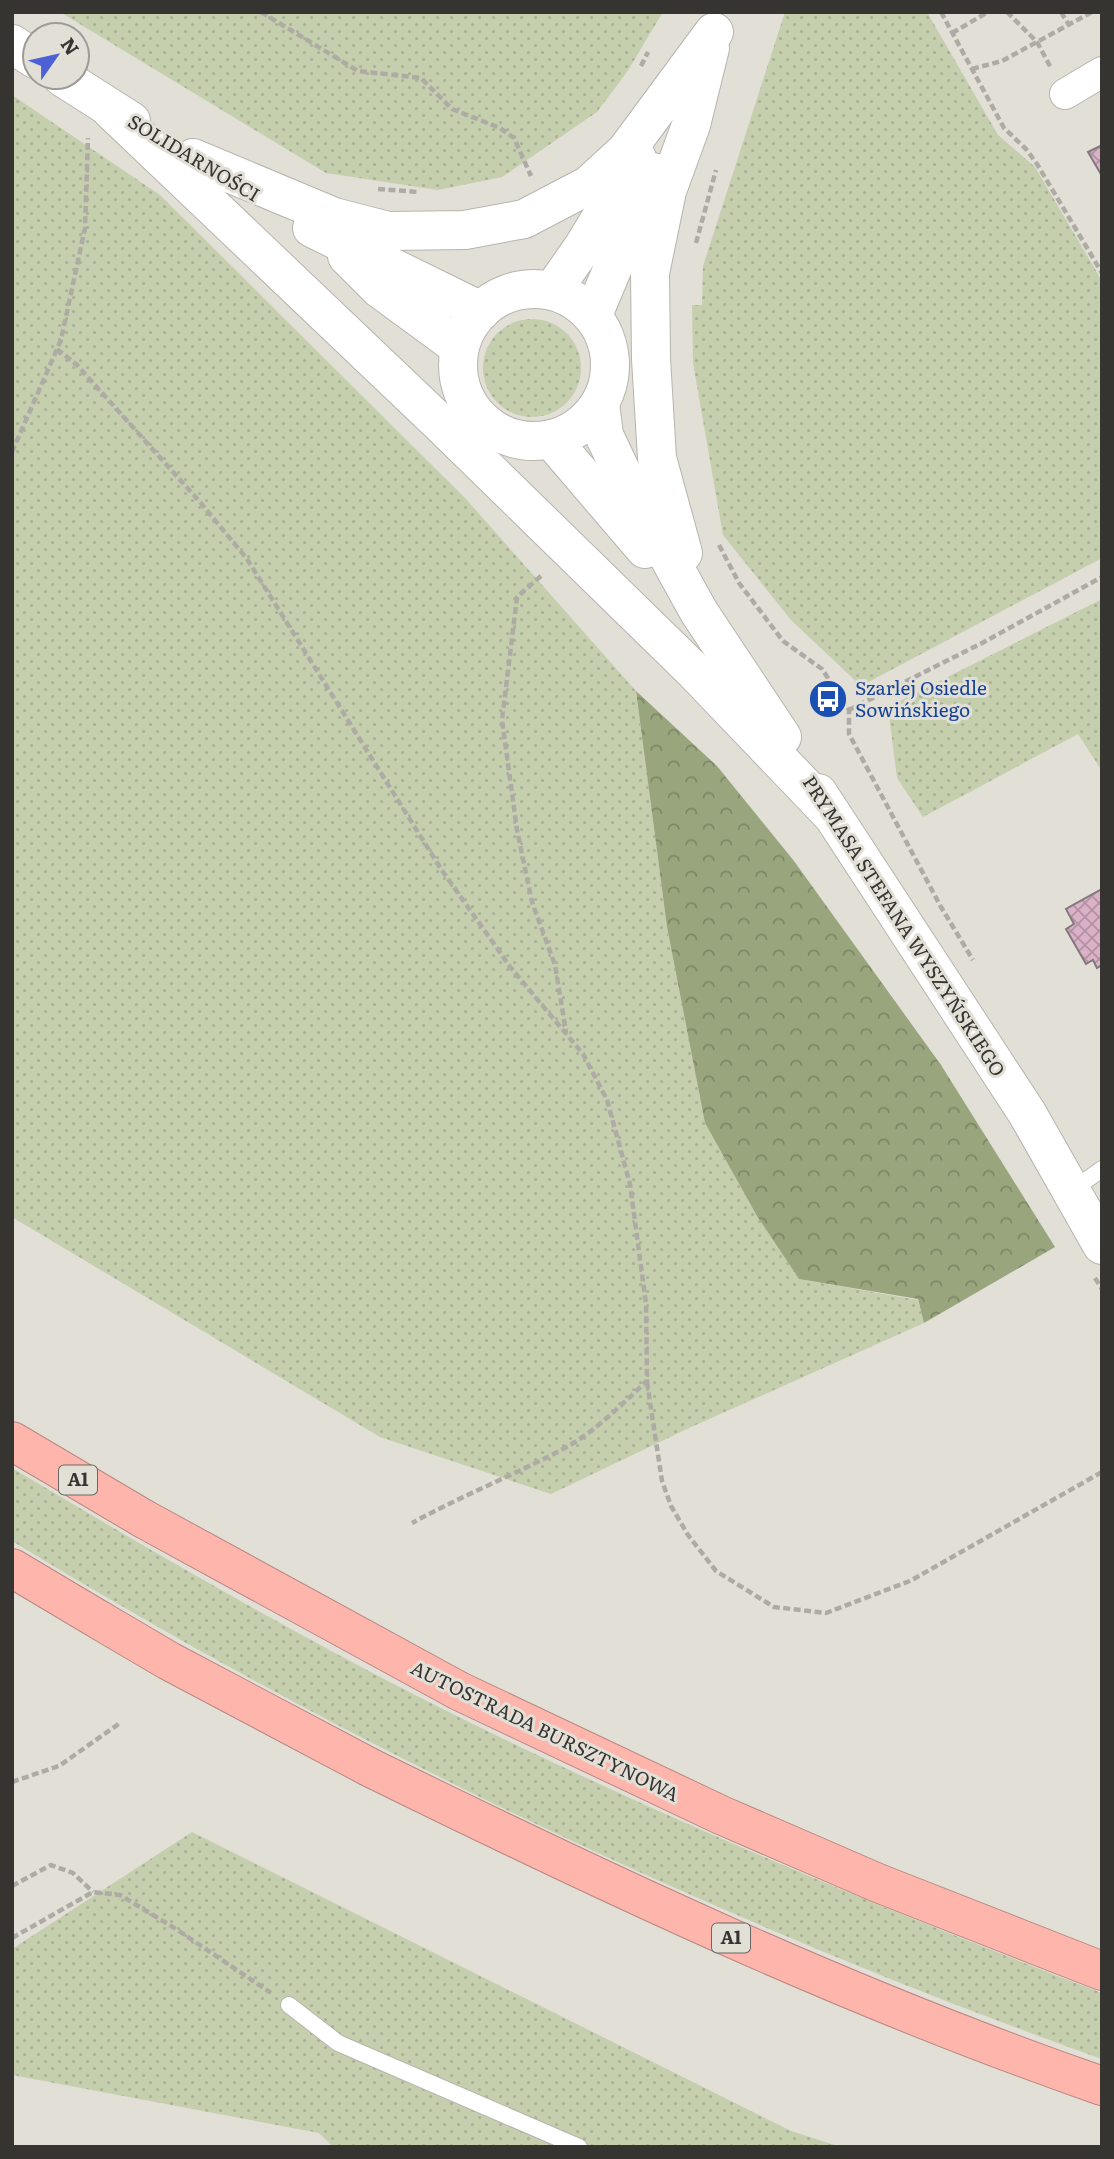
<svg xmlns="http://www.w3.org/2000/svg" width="1114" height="2159" font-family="Literata,serif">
	<defs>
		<pattern id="grass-dots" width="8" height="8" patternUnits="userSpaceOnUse" patternTransform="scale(1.75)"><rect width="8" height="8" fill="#c5cfae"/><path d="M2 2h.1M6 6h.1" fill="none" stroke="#aab296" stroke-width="1.8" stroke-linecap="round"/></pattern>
		<pattern id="forest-crowns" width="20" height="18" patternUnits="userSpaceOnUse" patternTransform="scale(1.75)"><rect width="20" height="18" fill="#99a57d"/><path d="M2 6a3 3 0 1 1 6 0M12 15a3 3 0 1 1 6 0" fill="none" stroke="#7e8767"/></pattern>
		<pattern id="building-cross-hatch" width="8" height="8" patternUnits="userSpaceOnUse" patternTransform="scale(1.75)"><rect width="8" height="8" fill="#dbb1c7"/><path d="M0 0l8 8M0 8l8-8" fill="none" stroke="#b291a2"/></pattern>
	</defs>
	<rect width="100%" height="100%" fill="#e2dfd7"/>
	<g fill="url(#grass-dots)">
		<polygon points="60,12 663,12 627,72 597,112 502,177 438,190 326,173"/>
		<polygon points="785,12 927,12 998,135 1035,167 1102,281 1102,558 861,686 791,620 723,535 693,363 692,305 702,305 703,266"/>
		<polygon points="12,95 160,195 466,499 636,691 667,927 705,1123 757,1216 799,1279 918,1300 924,1323 689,1428 551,1494 380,1437 12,1217"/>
		<circle cx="532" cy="368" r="49"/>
		<polygon points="1102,599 1102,771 1078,734 923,817 897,778 888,707"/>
		<path d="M 12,1468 C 145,1547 278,1625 415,1695 C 638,1808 869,1904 1102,1993 L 1102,2059 C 726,1925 353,1749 12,1541 Z"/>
		<polygon points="192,1832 791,2131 841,2147 333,2147 319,2133 12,2075 12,1949"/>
	</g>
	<polygon fill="url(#forest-crowns)" points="636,691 717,766 794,861 941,1065 1055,1247 924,1323 918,1299 799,1279 757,1216 705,1123 667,927"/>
	<g fill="url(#building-cross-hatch)" stroke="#81797d" stroke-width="2">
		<polygon points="1102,145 1102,176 1088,152"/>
		<polygon points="1102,889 1102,965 1097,968 1093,960 1086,964 1066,929 1074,924 1066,909"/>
	</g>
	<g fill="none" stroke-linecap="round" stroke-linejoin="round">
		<g stroke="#b7b4ad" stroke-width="18">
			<g id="service">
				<polyline points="1071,1191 1102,1169"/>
				<polyline points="289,2005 338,2043 579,2147"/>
			</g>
		</g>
		<g stroke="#b7b4ad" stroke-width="32">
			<polyline id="minor" points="1065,94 1102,72"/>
		</g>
		<g stroke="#b7b4ad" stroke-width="40">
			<g id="tertiary">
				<polyline points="12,44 35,59"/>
				<polyline points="62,77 131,121"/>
				<polyline points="110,109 442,425 695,672 831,814"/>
				<polyline points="193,158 334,217 388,231 465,230 524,219 589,185 626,151 714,32"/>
				<polyline points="312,228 481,311"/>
				<polyline points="347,256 380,289 459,347"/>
				<circle cx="534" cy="365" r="76"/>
				<polyline points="553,290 583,247 637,158"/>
				<polyline points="593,315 653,172"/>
				<polyline points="600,404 604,435 620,469 699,612 782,737"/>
				<polyline points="551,439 645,549"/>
				<polyline points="683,553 657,458 651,359 650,273 667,191 691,125 710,48"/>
				<polyline points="818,793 1027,1113 1102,1245"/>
			</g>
		</g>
		<g stroke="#b88881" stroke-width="40">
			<g id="motorway">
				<polyline points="12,1441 144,1519"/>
				<polyline points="12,1568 101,1621"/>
				<polyline points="459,1691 721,1815 878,1883 1102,1971"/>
				<path d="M 371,1768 C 609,1885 851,1999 1102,2086"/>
			</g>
		</g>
		<g stroke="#aeaba5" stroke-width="4.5" stroke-dasharray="7 3.5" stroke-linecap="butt">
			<polyline points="261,12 358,71 421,78 452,109 500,128 514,138 531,176"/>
			<polyline points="941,12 1004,128 1026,149 1037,164 1102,273"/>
			<polyline points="1007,12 1037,42 1051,68"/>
			<polyline points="1061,12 1069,25"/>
			<polyline points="952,33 988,12"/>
			<polyline points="641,66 648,52"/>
			<polyline points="972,69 1002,61 1092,12"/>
			<polyline points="378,189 418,192"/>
			<polyline points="696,243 716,170"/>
			<path d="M 57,349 L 77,365 L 200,502 L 247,559 L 441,869 L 511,968 L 583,1054 L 607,1100 L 630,1184 L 646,1304 L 647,1381 C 621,1405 595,1432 563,1449 C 514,1475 461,1496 412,1523"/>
			<polyline points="12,452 61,340 85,228 88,138"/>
			<polyline points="719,545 739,583 783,641 822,669 849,710 849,734 941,907 973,960"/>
			<polyline points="541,576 517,597 502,720 517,830 532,902 555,965 566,1032"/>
			<polyline points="849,710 984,642 1102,577"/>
			<polyline points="1095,1278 1102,1289"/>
			<polyline points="647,1382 662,1481 671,1506 688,1535 716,1571 774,1607 826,1613 910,1581 1102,1472"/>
			<polyline points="12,1782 59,1766 120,1723"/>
			<polyline points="12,1886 51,1865 73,1873 93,1892"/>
			<polyline points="12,1938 93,1892 120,1895 176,1929 271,1993"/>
		</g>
		<use href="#service" stroke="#fff" stroke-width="16"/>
		<use href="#minor" stroke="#fff" stroke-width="30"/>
		<use href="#tertiary" stroke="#fff" stroke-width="38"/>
		<use href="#motorway" stroke="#feb6ac" stroke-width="38"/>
		<g stroke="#b88881" stroke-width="40" stroke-linecap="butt">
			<g id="motorway-bridge">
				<polyline points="144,1519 459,1691"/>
				<polyline points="101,1621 169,1661 371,1768"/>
			</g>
		</g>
		<use href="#motorway-bridge" stroke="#feb6ac" stroke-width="38"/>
	</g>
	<defs>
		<g id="bus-disc" transform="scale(2.0125)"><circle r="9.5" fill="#1a4fb4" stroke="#e2dfd7"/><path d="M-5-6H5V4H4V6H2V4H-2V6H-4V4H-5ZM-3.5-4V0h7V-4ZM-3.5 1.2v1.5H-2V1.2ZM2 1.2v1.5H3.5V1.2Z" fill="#fff"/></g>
	</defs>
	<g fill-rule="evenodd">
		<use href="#bus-disc" x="828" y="699"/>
	</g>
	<g text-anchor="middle" stroke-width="6" stroke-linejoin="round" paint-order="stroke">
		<g fill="#e2dfd7" stroke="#696763" stroke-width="2">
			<rect x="59" y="1465.5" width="38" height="29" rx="5"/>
			<rect x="712" y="1923.5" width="38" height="29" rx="5"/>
		</g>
		<g font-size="18" font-weight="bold" fill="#353431">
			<text x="78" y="1486">A1</text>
			<text x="731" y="1944">A1</text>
		</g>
		<g font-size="19" fill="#353431" stroke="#e2dfd7">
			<text transform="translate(194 158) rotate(31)" y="7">SOLIDARNOŚCI</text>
			<text transform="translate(904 926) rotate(57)" y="7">PRYMASA STEFANA WYSZYŃSKIEGO</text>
			<text transform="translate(545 1731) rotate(26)" y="7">AUTOSTRADA BURSZTYNOWA</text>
		</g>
		<g font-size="19" fill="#164399" stroke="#e2dfd7" text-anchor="start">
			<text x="855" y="695">Szarlej Osiedle<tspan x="855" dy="22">Sowińskiego</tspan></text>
		</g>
	</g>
	<rect width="1114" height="2159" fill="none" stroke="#353431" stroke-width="28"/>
	<g transform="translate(56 56) rotate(56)"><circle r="33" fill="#e2dfd7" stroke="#9d9b95" stroke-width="2"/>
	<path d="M0-5L12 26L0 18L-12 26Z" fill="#4e60d5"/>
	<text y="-10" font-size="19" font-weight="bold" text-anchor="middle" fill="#353431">N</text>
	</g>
</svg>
